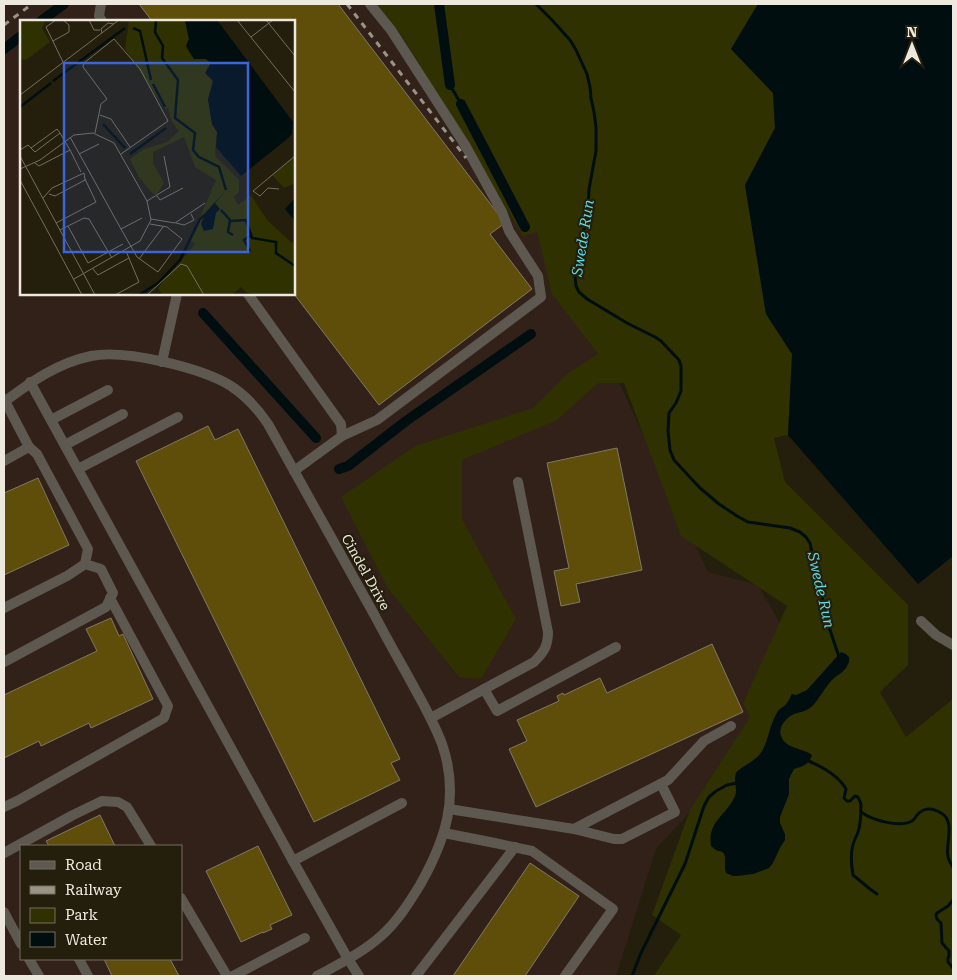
<svg xmlns="http://www.w3.org/2000/svg" width="957" height="980" font-family="'Roboto Serif',serif">
	<rect width="100%" height="100%" fill="#241e0c"/>
	<path fill="#322119" fill-rule="evenodd" d="M 4,4 L 457,4 L 509,160 L 620,385 L 708,572 L 758,585 L 787,635 L 768,727 L 656,849 L 616,976 L 4,976 ZM 21,21 L 294,21 L 294,294 L 21,294 ZM 21,846 L 181,846 L 181,959 L 21,959 Z"/>
	<polygon fill="#2f3100" points="377,4 758,4 731,49 773,93 775,128 745,185 766,314 792,354 788,435 774,438 785,482 908,605 908,665 880,692 906,737 953,699 953,976 654,976 681,935 652,915 690,810 750,717 743,703 787,606 681,536 624,383 598,383 557,420 462,460 462,519 516,619 481,679 459,677 387,587 341,497 415,446 533,408 568,373 598,354 552,294 537,232 523,236 404,39"/>
	<g fill="#000e0f">
		<polygon points="758,4 953,4 953,556 918,584 788,435 792,354 766,314 745,185 775,128 773,93 731,49"/>
		<path d="M 841,652 L 846,654 L 849,657 C 849,660 850,661 848,664 C 845,672 837,675 832,680 C 824,688 818,702 810,708 C 805,712 798,712 792,715 C 784,720 777,729 782,738 C 787,749 803,748 812,755 C 809,765 803,766 794,769 L 789,779 L 789,794 L 780,817 L 780,823 L 785,834 L 785,840 L 780,848 L 773,863 L 769,868 L 753,874 L 737,876 L 733,876 L 726,873 C 723,866 728,855 722,852 C 721,851 720,851 718,851 C 715,850 714,848 711,846 C 707,821 727,815 735,796 C 738,789 733,781 736,773 C 740,767 754,762 760,754 C 769,742 769,724 778,711 C 780,708 784,707 786,704 C 789,701 790,697 792,694 L 796,695 L 807,690 Z"/>
	</g>
	<g fill="none" stroke-linecap="round" stroke-linejoin="round">
		<g stroke="#000e0f" stroke-width="3">
			<polyline points="536,4 552,20 570,40 576,50 587,74 590,87 591,98 594,112 596,127 596,151 589,189 587,224 584,229 581,243 579,264 575,276 576,286 579,292 587,299 627,323 655,337 661,341 679,360 681,366 681,391 676,403 669,413 668,431 670,450 674,460 700,488 719,504 737,516 748,522 790,528 800,532 806,537 810,543 816,573 822,593 823,602 825,609 827,621 838,654 839,658"/>
			<polyline points="450,85 461,104"/>
			<path d="M 806,760 C 821,766 838,775 846,789 L 844,798 L 847,801 L 850,801 L 855,796 L 858,797 L 861,804 C 861,813 861,824 858,832 C 856,839 857,833 855,839 C 850,850 851,864 853,875 L 870,889 L 877,894"/>
			<path d="M 861,812 C 872,820 899,828 912,821 C 915,819 915,818 917,815 C 924,807 933,808 941,813 C 956,821 945,844 948,857 C 949,861 951,864 953,867"/>
			<polyline points="953,900 948,906 937,913 936,915 937,919 941,923 942,943 949,951 949,956 948,958 948,962 953,968"/>
			<polyline points="632,976 641,953 685,864 704,806 709,797 716,791 727,785 737,783"/>
		</g>
		<g stroke="#000e0f" stroke-width="10">
			<polyline points="439,4 450,85"/>
			<polyline points="41,21 64,4"/>
			<polyline points="4,49 21,36"/>
			<polyline points="461,104 525,227"/>
			<polyline points="203,313 316,438"/>
			<polyline points="339,469 348,466 406,421 531,334"/>
		</g>
	</g>
	<g fill="#5f4d0a" stroke="#807a65">
		<polygon points="139,4 338,4 505,223 490,234 532,289 379,405 294,294 294,21 152,21"/>
		<polygon points="208,426 215,440 238,429 400,759 391,763 400,780 314,822 136,461"/>
		<polygon points="617,448 642,570 576,584 580,602 561,606 554,571 569,568 547,463"/>
		<polygon points="38,478 69,545 4,575 4,493"/>
		<polygon points="111,618 119,636 123,634 153,699 91,728 89,723 41,746 39,741 4,758 4,695 97,651 86,629"/>
		<polygon points="712,644 743,712 536,807 509,749 527,741 517,720 559,701 557,696 563,693 564,695 600,678 607,693"/>
		<polygon points="100,815 115,846 49,846 46,841"/>
		<polygon points="258,846 292,915 270,925 272,929 263,933 263,932 241,942 206,871"/>
		<polygon points="530,863 579,896 525,976 453,976"/>
		<polygon points="104,959 170,959 179,976 112,976"/>
	</g>
	<g fill="none" stroke-linecap="round" stroke-linejoin="round">
		<g stroke="#5d5850" stroke-width="10">
			<polyline points="101,4 99,16 102,21"/>
			<polyline points="248,294 341,424 342,436"/>
			<polyline points="162,362 177,294"/>
			<polyline points="30,382 293,861 402,803"/>
			<polyline points="4,399 29,447"/>
			<path d="M 4,402 C 31,382 57,363 91,356 C 125,349 202,368 231,386 C 246,396 258,409 268,424 C 304,488 339,552 375,616 C 388,641 402,665 415,689 C 425,707 435,725 442,744 C 460,796 446,839 420,885 C 409,903 397,922 381,936 C 362,953 339,964 317,976"/>
			<polyline points="51,420 108,390"/>
			<polyline points="65,445 123,414"/>
			<polyline points="4,461 29,447 37,454 88,549 85,564"/>
			<polyline points="78,469 178,417"/>
			<polyline points="294,471 342,436 377,420 541,297 538,276 509,231 502,212 465,145 391,30 370,4"/>
			<polyline points="4,608 67,576 85,564 101,569 113,593 106,607 4,662"/>
			<polyline points="921,621 936,635 953,645"/>
			<polyline points="484,689 497,711 616,647"/>
			<path d="M 431,718 L 534,662 C 544,652 548,646 548,632 L 518,482"/>
			<polyline points="4,807 17,801 164,718 168,706 110,598"/>
			<polyline points="449,809 574,829 668,780 704,741 731,726"/>
			<polyline points="574,829 614,839 622,839 675,812 661,784"/>
			<polyline points="444,833 495,843 532,851 613,909 565,976"/>
			<polyline points="4,853 73,815 102,801 118,802 127,807 151,846"/>
			<polyline points="293,861 348,959 359,976"/>
			<polyline points="181,898 227,976"/>
			<polyline points="4,912 21,944"/>
			<polyline points="29,959 39,976"/>
			<polyline points="79,959 88,976"/>
			<polyline points="233,976 305,938"/>
			<polyline points="416,976 515,847"/>
		</g>
		<g stroke="#999486" stroke-width="3" stroke-dasharray="6 6" stroke-linecap="butt">
			<polyline points="347,4 466,158"/>
			<polyline points="4,25 32,4"/>
		</g>
	</g>
	<g text-anchor="middle" stroke-width="4.5" stroke-linejoin="round" paint-order="stroke">
		<g font-size="14" fill="#ede9de" stroke="#241e0c">
			<text transform="translate(366 572) rotate(61)" y="5">Cindel Drive</text>
		</g>
		<g font-size="15" font-style="italic" fill="#5bdce3" stroke="#241e0c">
			<text transform="translate(583 238) rotate(-81)" y="5">Swede Run</text>
			<text transform="translate(821 590) rotate(77)" y="5">Swede Run</text>
		</g>
	</g>
	<g transform="translate(20 20)">
		<rect width="275" height="275" fill="#241e0c"/>
		<path d="M 0,0 L 26,0 L 22,8 L 30,22 L 6,40 L 0,39 ZM 109,0 L 166,0 L 169,19 L 166,27 L 174,39 L 186,39 L 191,43 L 193,68 L 188,79 L 192,104 L 197,112 L 195,136 L 219,160 L 219,172 L 214,177 L 218,185 L 231,175 L 247,200 L 272,223 L 275,221 L 275,275 L 237,275 L 227,273 L 221,267 L 212,275 L 142,275 L 138,268 L 175,224 L 170,220 L 196,160 L 175,147 L 164,117 L 133,132 L 133,143 L 144,163 L 137,174 L 133,174 L 119,157 L 110,139 L 124,129 L 147,122 L 159,111 L 151,100 L 148,88 L 145,89 L 105,29 ZM 275,136 L 275,163 L 264,168 L 252,155 Z" fill="#2f3100"/>
		<path d="M 197,0 L 273,102 L 272,114 L 266,120 L 221,156 L 196,127 L 197,112 L 192,104 L 188,79 L 193,61 L 185,53 L 191,43 L 186,39 L 174,39 L 166,26 L 169,19 L 165,1 ZM 207,169 L 195,183 L 200,189 L 196,193 L 193,209 L 184,211 L 181,204 L 186,192 ZM 275,178 L 275,201 L 265,189 Z" fill="#000e0f"/>
		<path fill="none" stroke="#000e0f" stroke-width="2.5" d="M 136,0 L 135,12 L 143,26 L 142,38 L 158,60 L 155,98 L 175,113 L 173,130 L 179,137 L 199,147 L 206,170M 113,8 L 120,11 L 131,60M 33,61 L 105,8M 133,64 L 145,87M 0,87 L 31,63M 83,104 L 105,128M 110,134 L 146,108M 201,190 L 211,201 L 226,200 L 232,218 L 256,222 L 256,233 L 275,246M 210,200 L 208,212 L 213,215M 230,231 L 224,220 L 230,216M 119,275 L 138,263 L 160,240 L 180,199 L 186,194"/>
		<path fill="none" stroke="#746f60" stroke-width="1" d="M 36,0 L 26,7 L 43,42M 69,0 L 74,10 L 80,10M 217,0 L 275,72M 246,0 L 275,36M 82,13 L 81,9 L 88,3 L 94,4M 231,17 L 253,0M 33,21 L 49,12 L 49,5 L 43,0M 0,75 L 99,0M 80,95 L 91,99 L 110,127M 75,113 L 81,84 L 87,79 L 63,47 L 64,43 L 94,19 L 120,49 L 148,101 L 101,134M 50,117 L 101,209 L 122,198M 11,128 L 37,109 L 40,113M 0,130 L 8,125 L 15,132 L 40,113 L 50,130M 59,134 L 79,124M 0,136 L 75,275M 15,143 L 19,146 L 50,130 L 61,152M 0,149 L 20,140 L 54,115 L 73,113 L 94,123 L 127,181 L 131,200 L 120,221 L 54,259M 0,160 L 62,275M 259,169 L 248,168 L 240,176 L 233,171 L 275,136M 137,176 L 140,180 L 163,168M 23,178 L 32,168 L 64,153 L 65,160 L 35,176 L 29,174M 127,181 L 150,167 L 144,136M 131,199 L 155,203 L 185,183M 36,203 L 76,182 L 65,159M 156,203 L 164,205 L 174,200 L 171,194M 48,206 L 68,243 L 103,224M 101,209 L 117,237 L 138,252 L 162,219 L 147,207 L 130,204M 40,210 L 64,198 L 69,199 L 92,238M 119,239 L 143,207M 73,249 L 78,255 L 109,238M 95,275 L 119,262 L 106,231M 127,275 L 161,244 L 167,246 L 184,275"/>
		<path fill="#3c65d9" fill-opacity="0.15" stroke="#3c65d9" stroke-width="2.5" d="M 44,43 L 228,43 L 228,232 L 44,232 Z"/>
		<rect width="275" height="275" fill="none" stroke="#ede9de" stroke-width="2.5"/>
	</g>
	<rect width="957" height="980" fill="none" stroke="#ede9de" stroke-width="10"/>
	<rect x="20" y="845" width="162" height="115" fill="#241e0c" stroke="#746f60"/>
	<rect x="30" y="861" width="25" height="8" fill="#5d5850" stroke="#746f60"/>
	<text x="65" y="870" font-size="15" fill="#ede9de">Road</text>
	<rect x="30" y="886" width="25" height="8" fill="#999486" stroke="#746f60"/>
	<text x="65" y="895" font-size="15" fill="#ede9de">Railway</text>
	<rect x="30" y="908" width="25" height="15" fill="#2f3100" stroke="#746f60"/>
	<text x="65" y="920" font-size="15" fill="#ede9de">Park</text>
	<rect x="30" y="932" width="25" height="15" fill="#000e0f" stroke="#746f60"/>
	<text x="65" y="945" font-size="15" fill="#ede9de">Water</text>
	<g transform="translate(912 45)" stroke="#241e0c" stroke-width="4" paint-order="stroke">
	<path d="M0-4L9 19L0 12L-9 19Z" fill="#ede9de"/>
	<text y="-8" font-size="14" font-weight="bold" text-anchor="middle" fill="#ede9de">N</text>
	</g>
</svg>
